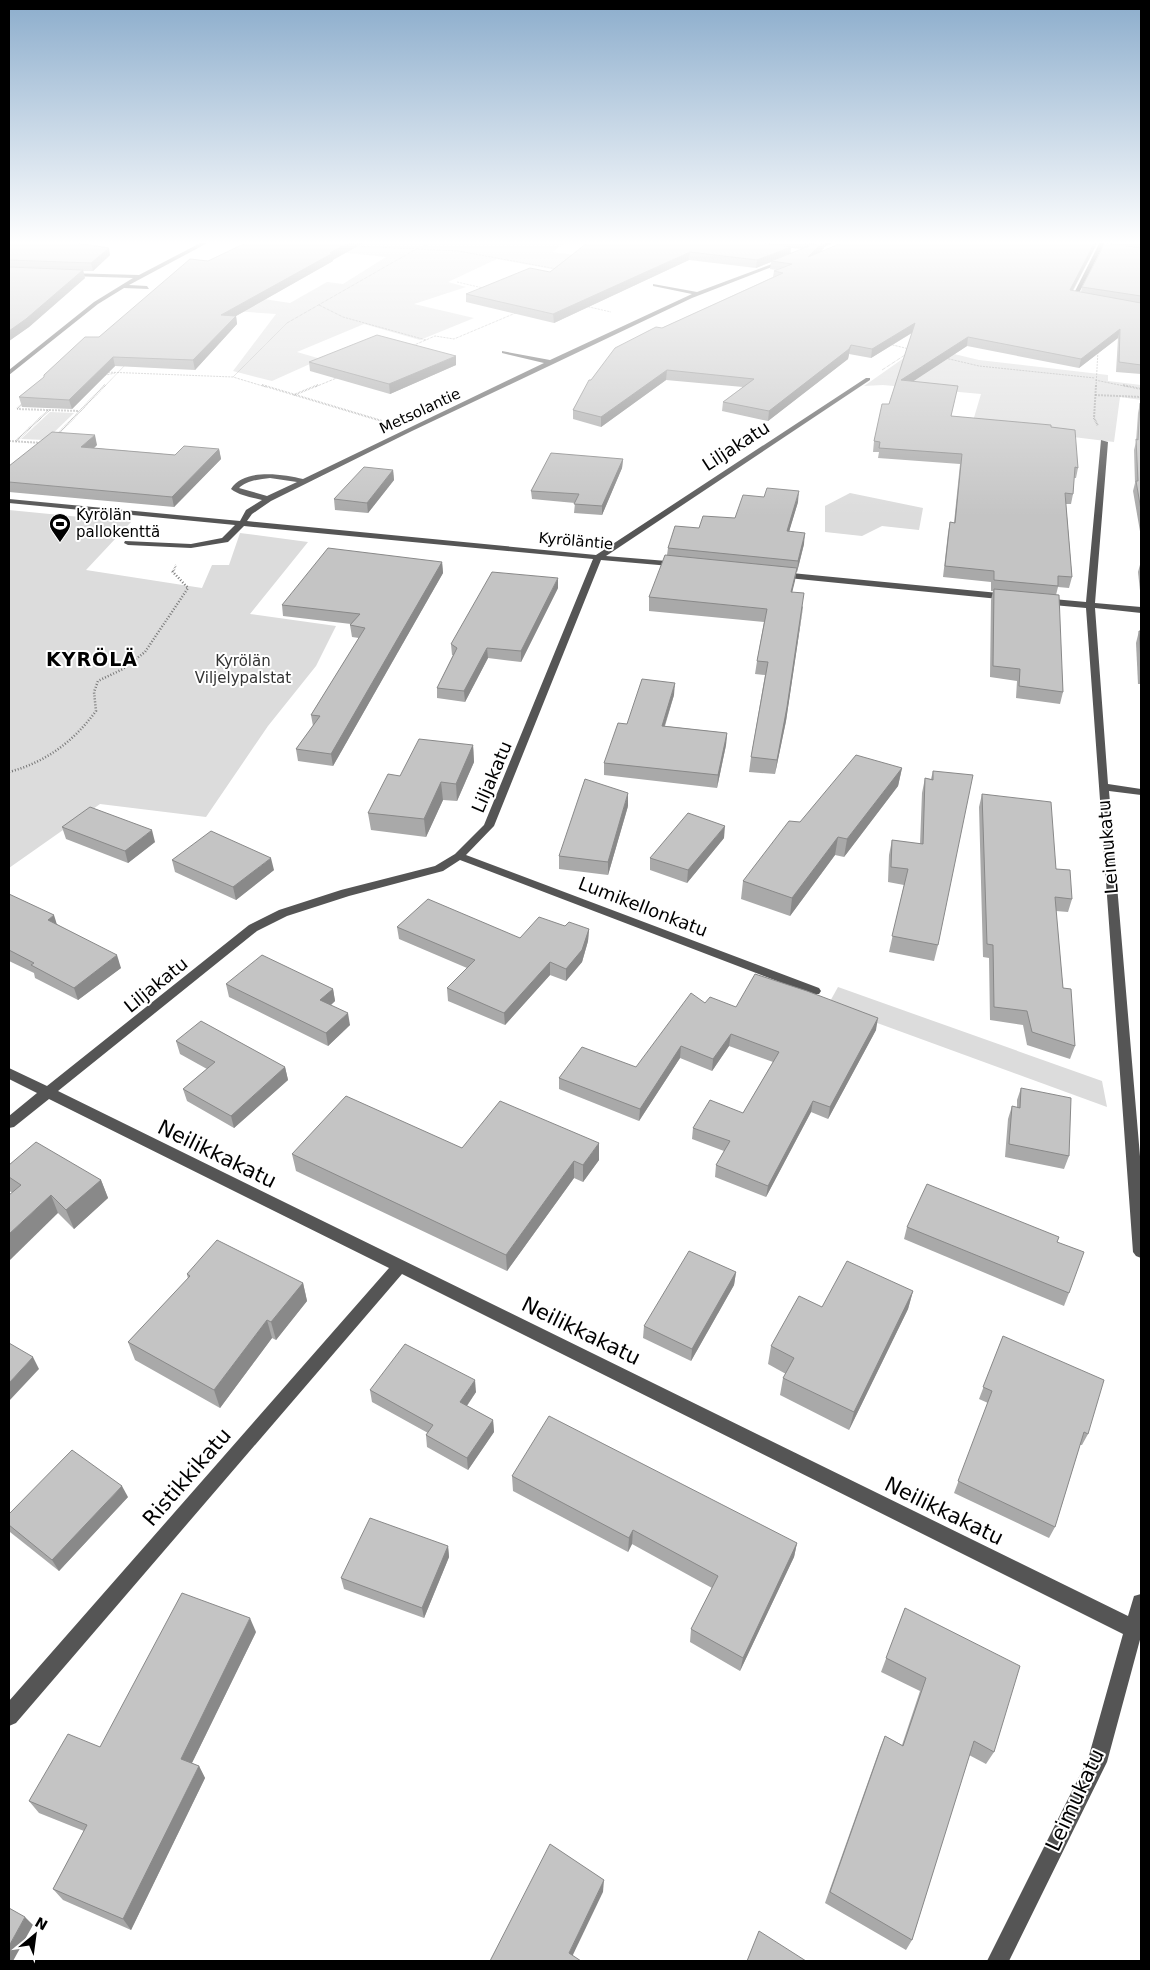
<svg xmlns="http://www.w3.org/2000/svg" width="1150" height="1970" font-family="'DejaVu Sans',sans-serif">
	<rect width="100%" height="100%" fill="#fff"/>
	<g fill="#dcdcdc">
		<polygon points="312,240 570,240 552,252 629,262 578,274 497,259 448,282 466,287 414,304 474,318 420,340 364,324 297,352 321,359 272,381 233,371 276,314 219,310 231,294 290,303 327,282 343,284 386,257 298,248"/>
		<polygon points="921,346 979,360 1108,375 1108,381 1141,385 1141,400 1120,397 1114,442 975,425 973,421 981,394 883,385 864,386"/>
		<polygon points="50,412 74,413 46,440 21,439"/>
		<polygon points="850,493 923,508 919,530 882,526 862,536 825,532 825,506"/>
		<polygon points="9,510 131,522 86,570 202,588 212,565 229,565 240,533 308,542 250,614 336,626 316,666 268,726 206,817 100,804 9,868"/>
		<polygon points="838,987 1102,1081 1107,1107 828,1005"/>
	</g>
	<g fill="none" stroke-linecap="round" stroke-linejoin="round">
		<g stroke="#777" stroke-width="1" stroke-dasharray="0.5 1" stroke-linecap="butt">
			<polyline points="355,246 458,251 557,269"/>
			<polyline points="457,282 483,288"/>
			<polyline points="319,305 343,317 426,340"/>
			<polyline points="585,306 611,312"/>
			<polyline points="889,344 909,349"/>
			<polyline points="412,346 435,336 454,339 518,312"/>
			<polyline points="945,358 979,366 1095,378"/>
			<polyline points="882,370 908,353"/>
			<polyline points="105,372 233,377 266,387"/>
			<polyline points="101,376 115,373"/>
			<polyline points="233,377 287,323 418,248 443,240"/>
			<polyline points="1095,380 1129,387"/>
			<polyline points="104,387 127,363"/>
			<polyline points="315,387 339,377"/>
			<polyline points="1096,387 1098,350"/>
		</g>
		<g stroke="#777" stroke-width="2" stroke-dasharray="0.5 1" stroke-linecap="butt">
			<polyline points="262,385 382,421"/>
			<polyline points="1096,385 1094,418 1098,426"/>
			<polyline points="1123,385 1141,389"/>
			<polyline points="294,395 318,385"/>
			<polyline points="1095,395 1141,397"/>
			<polyline points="23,403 17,409 79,411"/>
			<polyline points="58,434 105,385"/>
			<polyline points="9,441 43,443"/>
			<polyline points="16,441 49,410"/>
			<polyline points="173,572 176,565"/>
		</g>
		<path stroke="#777" stroke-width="2.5" stroke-dasharray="1 2" stroke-linecap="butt" d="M 9,772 C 46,762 73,742 96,711 L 94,692 L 98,681 L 123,669 L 145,652 L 188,588 L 172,571"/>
		<g fill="#555" fill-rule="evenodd">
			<polygon points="206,240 213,240 129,285 147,286 149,289 124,288 98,304 9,375 9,370 94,302 133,278 69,276 67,273 139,275"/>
			<polygon points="832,240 840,240 812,252 807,251"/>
			<polygon points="1101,240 1106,240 1077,297 1086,299 1083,301 1071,299"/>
			<path d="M 785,259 L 790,260 L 692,298 L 412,431 L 271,501 L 252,514 L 247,521 L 596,555 L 866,378 L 870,378 L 870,380 L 606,556 L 679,562 L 682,563 L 682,567 L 601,560 L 494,826 L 466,855 L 819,988 L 821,991 L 819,994 L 811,994 L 460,860 L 443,871 L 349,896 L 287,916 L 257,931 L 58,1091 L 1128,1616 L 1134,1596 L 1141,1594 L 1141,1636 L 1107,1762 L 1009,1961 L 987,1961 L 1088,1759 L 1123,1634 L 402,1274 L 16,1723 L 9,1726 L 9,1701 L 389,1268 L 49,1099 L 14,1127 L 9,1128 L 9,1116 L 37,1093 L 9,1079 L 9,1068 L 47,1086 L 249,925 L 279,910 L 341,890 L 435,866 L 455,854 L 484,825 L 593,559 L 244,526 L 228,542 L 191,548 L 128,545 L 124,543 L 125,541 L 191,544 L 222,538 L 235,525 L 9,503 L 9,499 L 240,521 L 246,510 L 262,500 C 251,497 240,496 231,489 C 244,468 283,474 303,479 L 544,363 L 502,353 L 502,351 L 550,360 L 692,294 L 653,286 L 653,284 L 697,292 ZM 270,478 L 297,482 L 267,496 L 239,488 C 246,481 260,479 270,478 Z"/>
			<polygon points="1101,440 1108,442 1095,603 1141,607 1141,613 1095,608 1108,784 1141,789 1141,795 1109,791 1141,1168 1141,1258 1136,1256 1133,1252 1086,608 1042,604 1038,601 1042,598 1086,602"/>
			<polygon points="781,572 1009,594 1013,597 1009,600 778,577 777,575"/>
		</g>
	</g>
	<g fill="#a9a9a9" fill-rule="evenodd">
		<polygon points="9,240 110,255 93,271 83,271 85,278 29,327 9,341"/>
		<path d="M 591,240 L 828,240 L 825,241 L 824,248 L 821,252 L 1099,240 L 1073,291 L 1081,292 L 1082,287 L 1106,243 L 1107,240 L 1141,240 L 1141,383 L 1140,383 L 1141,374 L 1116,372 L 1118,338 L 1079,368 L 967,346 L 913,381 L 951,416 L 1051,427 L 1078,468 L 1076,478 L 1074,478 L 1073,494 L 1071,504 L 1066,504 L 1072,577 L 1069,588 L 1058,587 L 1056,595 L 1063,692 L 1060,704 L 1016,698 L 1017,681 L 990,677 L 991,600 L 993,591 L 991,591 L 991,582 L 943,577 L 948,533 L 950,522 L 954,523 L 960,464 L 878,458 L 879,452 L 873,452 L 874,441 L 889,404 L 912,333 L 871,358 L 849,354 L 848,359 L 768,421 L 722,411 L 723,402 L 743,387 L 666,380 L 601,427 L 573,419 L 573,410 L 591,380 L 662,328 L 773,277 L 774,271 L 776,270 L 770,269 L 771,262 L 756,268 L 689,260 L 554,323 L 466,302 L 466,294 L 550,272 ZM 791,248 L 802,249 L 791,254 Z"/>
		<polygon points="333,260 333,261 236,316 237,324 195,370 115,366 72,409 22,407 19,397 99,337 208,261"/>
		<polygon points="309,362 456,365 390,394 310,371"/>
		<polygon points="1140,403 1141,403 1141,537 1133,491 1135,483 1134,450 1136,442 1138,413"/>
		<polygon points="97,445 94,448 175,455 219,449 221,459 174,507 9,492 9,466"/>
		<polygon points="623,459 622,468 602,515 574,513 575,503 532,499 531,491"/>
		<polygon points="393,470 394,480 368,513 335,510 334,499"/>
		<polygon points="798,502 789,531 804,544 797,572 796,572 792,592 803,607 786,721 775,774 749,772 751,757 765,675 755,674 757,661 764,622 649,611 649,597 667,555 668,548 699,528"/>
		<polygon points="1141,561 1141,600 1138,572"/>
		<polygon points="442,562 443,573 333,766 298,761 296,749 313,726 311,715 359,638 352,637 350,625 351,624 283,616 282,605"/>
		<polygon points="558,588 521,662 488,658 465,702 437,698 437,688 453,655 452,655 451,644"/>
		<polygon points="1139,631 1141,631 1141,684 1138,684 1136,643"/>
		<polygon points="674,695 665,726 727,733 726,745 717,788 604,775 604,763 627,724"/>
		<polygon points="473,745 474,762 457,801 443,800 426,837 371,830 368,813 400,776"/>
		<polygon points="902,768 898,786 844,857 835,855 790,916 741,899 743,881 800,822"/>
		<polygon points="933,771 938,945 934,961 889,952 904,885 888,882 889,855 892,840 920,844 922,793 925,778 931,779"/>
		<polygon points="982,794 1056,869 1072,899 1068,912 1056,911 1063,988 1075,1046 1070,1059 1027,1045 1023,1025 990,1020 989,958 983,957 979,807"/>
		<polygon points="628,806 608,875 559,869 559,856"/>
		<polygon points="62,827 155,842 128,863 66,839"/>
		<polygon points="724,838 687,883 650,870 650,858"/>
		<polygon points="172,860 274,870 236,900 175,872"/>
		<polygon points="9,894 57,924 121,968 78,1000 35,978 34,973 9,961"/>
		<polygon points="565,926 589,929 588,941 582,962 566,981 550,975 505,1025 448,1001 447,988 467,968 399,939 397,927 520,938"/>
		<polygon points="226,984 333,989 335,1001 331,1005 350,1025 328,1046 229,997"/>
		<polygon points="705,1003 736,1007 876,1030 828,1119 811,1112 766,1197 715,1177 716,1165 724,1151 692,1139 693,1128 743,1113 773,1062 729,1046 712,1071 680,1058 639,1121 559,1089 559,1078 636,1067"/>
		<polygon points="176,1041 285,1067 288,1080 234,1128 187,1101 183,1089 207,1069 180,1054"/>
		<polygon points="1021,1088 1069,1156 1064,1169 1005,1157 1008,1119 1012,1106 1017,1108 1017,1100"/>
		<polygon points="462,1148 599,1160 583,1182 574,1178 507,1271 296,1171 292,1154"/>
		<polygon points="9,1165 101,1180 108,1198 74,1229 58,1213 9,1191"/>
		<polygon points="907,1227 1057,1242 1069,1293 1064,1306 904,1239"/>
		<polygon points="736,1272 734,1285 691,1361 643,1338 644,1326"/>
		<polygon points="187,1274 303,1283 307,1301 276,1340 272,1338 220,1408 135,1360 128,1342 188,1279"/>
		<polygon points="913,1291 908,1309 849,1430 780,1395 783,1378 786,1374 768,1364 771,1346 822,1307"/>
		<polygon points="1003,1336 1088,1434 1082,1445 1080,1445 1055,1527 1049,1538 954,1493 988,1403 979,1399"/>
		<polygon points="370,1390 476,1392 467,1406 493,1420 494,1432 468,1470 427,1447 426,1435 428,1433 372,1402"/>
		<polygon points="512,1476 797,1543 794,1557 740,1671 690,1642 691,1629 712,1588 632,1544 628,1552 513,1491"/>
		<polygon points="128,1497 59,1571 10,1532 9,1530 9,1514"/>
		<polygon points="448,1546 449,1557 424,1618 344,1589 341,1578"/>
		<polygon points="905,1608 994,1752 986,1764 969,1755 912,1940 906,1950 825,1903 880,1748 885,1736 902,1745 920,1691 881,1672"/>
		<polygon points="256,1632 192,1763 199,1766 205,1778 131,1930 63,1900 53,1889 84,1831 39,1813 29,1801 100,1747"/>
	</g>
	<g fill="#898989">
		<polygon points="353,240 369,240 333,260 333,261 236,316 237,324 195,370 193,360 221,315"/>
		<polygon points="807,240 828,240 825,241 824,248 807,265 804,249 805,241"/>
		<polygon points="1096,240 1099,240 1068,299 1070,290"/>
		<polygon points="791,247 790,255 771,261 771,262 756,268 757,260"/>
		<polygon points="109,248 110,255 93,271 91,263"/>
		<polygon points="690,252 689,260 554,323 553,314"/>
		<polygon points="83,270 85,278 29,327 9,341 9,331"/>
		<polygon points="915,323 913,332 871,358 872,349"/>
		<polygon points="1120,329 1118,338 1079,368 1081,359"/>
		<polygon points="968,337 967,346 900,390 901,380"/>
		<polygon points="851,345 848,359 768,421 769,411"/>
		<polygon points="456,356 456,365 390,394 389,384"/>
		<polygon points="113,357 115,366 72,409 69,400"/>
		<polygon points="667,370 666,380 601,427 601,417"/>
		<polygon points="95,435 97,445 84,457 81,447"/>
		<polygon points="219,449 221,459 174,507 172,497"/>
		<polygon points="623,459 622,468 602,515 602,506"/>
		<polygon points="393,470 394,480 368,513 367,503"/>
		<polygon points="799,491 798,502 786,542 787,531"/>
		<polygon points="805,533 804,544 797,572 798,561"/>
		<polygon points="442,562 443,573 333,766 331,754"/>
		<polygon points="797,568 795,581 789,605 791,592"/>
		<polygon points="558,578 558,588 521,662 521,651"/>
		<polygon points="803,607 786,721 775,774 777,760"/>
		<polygon points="487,648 488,658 465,702 464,691"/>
		<polygon points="675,683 674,695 661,737 662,726"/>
		<polygon points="727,733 726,745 717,788 718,775"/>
		<polygon points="473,745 474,762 457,801 456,784"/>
		<polygon points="902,768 898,786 844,857 847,839"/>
		<polygon points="441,782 443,800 426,837 424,819"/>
		<polygon points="628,793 628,806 608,875 608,862"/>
		<polygon points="725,826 724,838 687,883 688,870"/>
		<polygon points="152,830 155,842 128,863 125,851"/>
		<polygon points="838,837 835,855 790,916 792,898"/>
		<polygon points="271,858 274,870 236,900 233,887"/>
		<polygon points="54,915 58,928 48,920"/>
		<polygon points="589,929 588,941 582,962 566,981 566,969"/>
		<polygon points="117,955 121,968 78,1000 74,988"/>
		<polygon points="550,962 550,975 505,1025 504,1013"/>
		<polygon points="333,989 335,1001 322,1013 320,1000"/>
		<polygon points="348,1013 350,1025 328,1046 326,1033"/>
		<polygon points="878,1018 876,1030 828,1119 830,1107"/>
		<polygon points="731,1034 729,1046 712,1071 713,1059"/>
		<polygon points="681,1046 680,1058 639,1121 640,1109"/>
		<polygon points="285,1067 288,1080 234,1128 231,1116"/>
		<polygon points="813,1101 811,1112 766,1197 768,1186"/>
		<polygon points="599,1143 599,1160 583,1182 583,1165"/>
		<polygon points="574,1161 574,1178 507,1271 506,1255"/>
		<polygon points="101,1180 108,1198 74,1229 66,1210"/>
		<polygon points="51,1195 58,1213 9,1261 9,1234"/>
		<polygon points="736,1272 734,1285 691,1361 692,1349"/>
		<polygon points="303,1283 307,1301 276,1340 271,1322"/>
		<polygon points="913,1291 908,1309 849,1430 854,1412"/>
		<polygon points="267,1320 272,1338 220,1408 214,1390"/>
		<polygon points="33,1357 39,1369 9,1401 9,1383"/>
		<polygon points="475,1380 476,1392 461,1414 460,1402"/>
		<polygon points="493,1420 494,1432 468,1470 467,1458"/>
		<polygon points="122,1486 128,1497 59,1571 52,1560"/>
		<polygon points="633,1530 632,1544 628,1552 629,1538"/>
		<polygon points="797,1543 794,1557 740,1671 743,1658"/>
		<polygon points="448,1546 449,1557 424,1618 422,1608"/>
		<polygon points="250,1618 256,1632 188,1771 181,1759"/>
		<polygon points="199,1766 205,1778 131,1930 123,1919"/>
		<polygon points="604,1880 603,1892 570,1961 569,1953"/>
		<polygon points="25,1917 33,1925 13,1961 9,1961 9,1946"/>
	</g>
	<g fill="#c4c4c4" stroke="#898989">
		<polygon points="9,240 56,240 109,248 91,263 9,260"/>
		<polygon points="252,240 353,240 330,253 333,253 221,315 236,316 193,360 113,357 69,400 19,397 44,377 44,375 85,337 99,337 190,259 208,261"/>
		<polygon points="591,240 742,240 791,247 757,260 690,252 553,314 466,294 530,268 550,272"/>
		<polygon points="825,240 808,257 849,240 1096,240 1070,290 1141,303 1141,365 1119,362 1120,329 1081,359 968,337 901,380 958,386 951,416 1051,425 1051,427 1075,430 1078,468 1075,467 1073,494 1065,493 1072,577 1058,576 1058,586 994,580 994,571 945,566 950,522 955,523 962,454 879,448 880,442 874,441 882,404 889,404 915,323 872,349 851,345 849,349 769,411 723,402 754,379 667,370 601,417 573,410 589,380 591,380 615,348 656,327 662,328 783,273 774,271 792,264 771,261"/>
		<polygon points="1105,243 1141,248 1141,296 1082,287"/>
		<polygon points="9,267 83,270 26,319 9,331"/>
		<polygon points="377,335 456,356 389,384 309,362"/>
		<polygon points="1140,403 1141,403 1141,510 1136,481 1138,481 1136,439 1138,440"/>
		<polygon points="52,432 95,435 81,447 175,455 184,446 219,449 172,497 9,482 9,466"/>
		<polygon points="551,453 623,459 602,506 574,504 579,494 531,491"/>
		<polygon points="364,467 393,470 367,503 334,499"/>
		<polygon points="767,488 799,491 787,531 805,533 798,561 668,548 675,526 699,528 703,516 735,518 743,495 764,497"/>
		<polygon points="328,548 442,562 331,754 296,749 320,716 311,715 365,628 350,625 360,614 282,605"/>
		<polygon points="665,555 797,568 791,592 804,593 787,707 777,760 751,757 768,662 757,661 767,609 649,597"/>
		<polygon points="492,572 558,578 521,651 487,648 464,691 437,688 457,648 451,644"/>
		<polygon points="994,589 1059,595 1063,692 1019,686 1020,669 993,666"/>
		<polygon points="1139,631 1141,631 1141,662"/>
		<polygon points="642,679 675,683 662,726 727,733 718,775 604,763 618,723 627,724"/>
		<polygon points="419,739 473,745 456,784 441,782 424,819 368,813 388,774 400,776"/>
		<polygon points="856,755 902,768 847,839 838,837 792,898 743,881 789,821 800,822"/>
		<polygon points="933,771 973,775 938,945 892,936 908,869 891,867 892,840 923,844 925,778 933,780"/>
		<polygon points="585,779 628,793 608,862 559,856"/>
		<polygon points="982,794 1051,802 1056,869 1070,870 1072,899 1055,897 1063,988 1071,989 1075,1046 1032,1032 1027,1011 994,1007 993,945 987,944"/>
		<polygon points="90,807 152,830 125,851 62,827"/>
		<polygon points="688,813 725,826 688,870 650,858"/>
		<polygon points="211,831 271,858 233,887 172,860"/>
		<polygon points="9,894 54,915 48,920 117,955 74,988 31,965 34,963 9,950"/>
		<polygon points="428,899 520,938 539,917 565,926 569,922 589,929 582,950 566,969 550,962 504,1013 447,988 475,960 397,927"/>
		<polygon points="262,955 333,989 320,1000 348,1013 326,1033 226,984"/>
		<polygon points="755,974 807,991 878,1018 830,1107 813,1101 768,1186 716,1165 730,1141 693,1128 710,1100 743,1113 779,1052 731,1034 713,1059 681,1046 640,1109 559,1078 582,1047 636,1067 691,993 705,1003 710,997 736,1007"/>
		<polygon points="201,1021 285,1067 231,1116 183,1089 215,1062 176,1041"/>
		<polygon points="1021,1088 1071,1098 1069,1156 1009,1144 1012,1106 1020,1108"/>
		<polygon points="346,1096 462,1148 500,1101 599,1143 583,1165 574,1161 506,1255 292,1154"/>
		<polygon points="36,1142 101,1180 66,1210 51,1195 9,1234 9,1195 21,1185 9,1177 9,1165"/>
		<polygon points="927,1184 1059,1237 1057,1242 1084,1252 1069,1293 907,1227"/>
		<polygon points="217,1240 303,1283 271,1322 267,1320 214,1390 128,1342 190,1276 187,1274"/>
		<polygon points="689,1251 736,1272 692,1349 644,1326"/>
		<polygon points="847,1261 913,1291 854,1412 783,1378 794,1358 771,1346 799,1296 822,1307"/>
		<polygon points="1003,1336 1104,1380 1088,1434 1084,1432 1055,1527 958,1481 992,1391 983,1387"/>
		<polygon points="9,1343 33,1357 9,1383"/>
		<polygon points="405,1344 475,1380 460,1402 493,1420 467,1458 426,1435 433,1425 370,1390"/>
		<polygon points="549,1416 797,1543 743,1658 691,1629 718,1576 633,1530 629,1538 512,1476"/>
		<polygon points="72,1450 122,1486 52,1560 9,1525 9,1514"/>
		<polygon points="370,1518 448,1546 422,1608 341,1578"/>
		<polygon points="182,1593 250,1618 181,1759 199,1766 123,1919 53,1889 87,1825 29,1801 68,1734 100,1747"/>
		<polygon points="905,1608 1020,1666 994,1752 974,1741 912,1940 830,1892 885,1736 903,1746 926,1678 886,1658"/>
		<polygon points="550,1844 604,1880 569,1953 581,1961 490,1961"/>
		<polygon points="9,1908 25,1917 9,1946"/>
		<polygon points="759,1931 806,1961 747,1961"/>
	</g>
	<linearGradient id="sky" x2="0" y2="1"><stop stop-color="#8cadcc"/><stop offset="0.47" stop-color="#fff"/><stop offset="1" stop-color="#fff" stop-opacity="0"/></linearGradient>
	<rect width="1150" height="516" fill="url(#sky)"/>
	<defs>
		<g id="stadium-pin" transform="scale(1.125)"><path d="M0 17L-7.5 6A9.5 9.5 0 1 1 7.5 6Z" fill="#000" stroke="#fff"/><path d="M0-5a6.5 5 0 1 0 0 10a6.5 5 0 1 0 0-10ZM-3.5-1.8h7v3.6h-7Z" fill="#fff"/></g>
	</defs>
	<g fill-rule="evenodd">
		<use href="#stadium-pin" x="60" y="524"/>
	</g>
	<g text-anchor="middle" stroke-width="4" stroke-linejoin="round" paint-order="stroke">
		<g font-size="15" fill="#000" stroke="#fff">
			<text transform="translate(420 411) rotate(-25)" y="5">Metsolantie</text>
			<text transform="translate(576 541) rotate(5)" y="5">Kyröläntie</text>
		</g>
		<g font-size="15" fill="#000" stroke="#fff" text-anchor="start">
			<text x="76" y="520">Kyrölän<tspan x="76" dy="17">pallokenttä</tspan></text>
		</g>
		<g font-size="15" fill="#333" stroke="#fff">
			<text x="243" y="666">Kyrölän<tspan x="243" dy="17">Viljelypalstat</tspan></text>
		</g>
		<g font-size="18" fill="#000" stroke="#fff">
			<text transform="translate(736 446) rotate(-33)" y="6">Liljakatu</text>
			<text transform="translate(492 777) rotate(-67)" y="6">Liljakatu</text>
			<text transform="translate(1108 847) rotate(-95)" y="6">Leimukatu</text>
			<text transform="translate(643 907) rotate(21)" y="6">Lumikellonkatu</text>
			<text transform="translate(156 985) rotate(-39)" y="6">Liljakatu</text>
		</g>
		<g font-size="19" font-weight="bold" letter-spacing="1" fill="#000" stroke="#fff">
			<text x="92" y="666">KYRÖLÄ</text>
		</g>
		<g font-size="21" fill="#000" stroke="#fff">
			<text transform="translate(217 1154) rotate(26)" y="7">Neilikkakatu</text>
			<text transform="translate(581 1331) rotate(26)" y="7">Neilikkakatu</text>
			<text transform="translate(187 1477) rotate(-49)" y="7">Ristikkikatu</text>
			<text transform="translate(944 1511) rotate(26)" y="7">Neilikkakatu</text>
			<text transform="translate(1075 1800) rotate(-65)" y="7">Leimukatu</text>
		</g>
	</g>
	<rect width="1150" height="1970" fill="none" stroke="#000000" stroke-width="20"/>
	<g transform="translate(35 1935) rotate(29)" stroke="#ffffff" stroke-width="4" paint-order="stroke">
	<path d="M0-4L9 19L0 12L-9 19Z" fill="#000000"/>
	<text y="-8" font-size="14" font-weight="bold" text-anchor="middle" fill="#000000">N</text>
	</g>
</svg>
